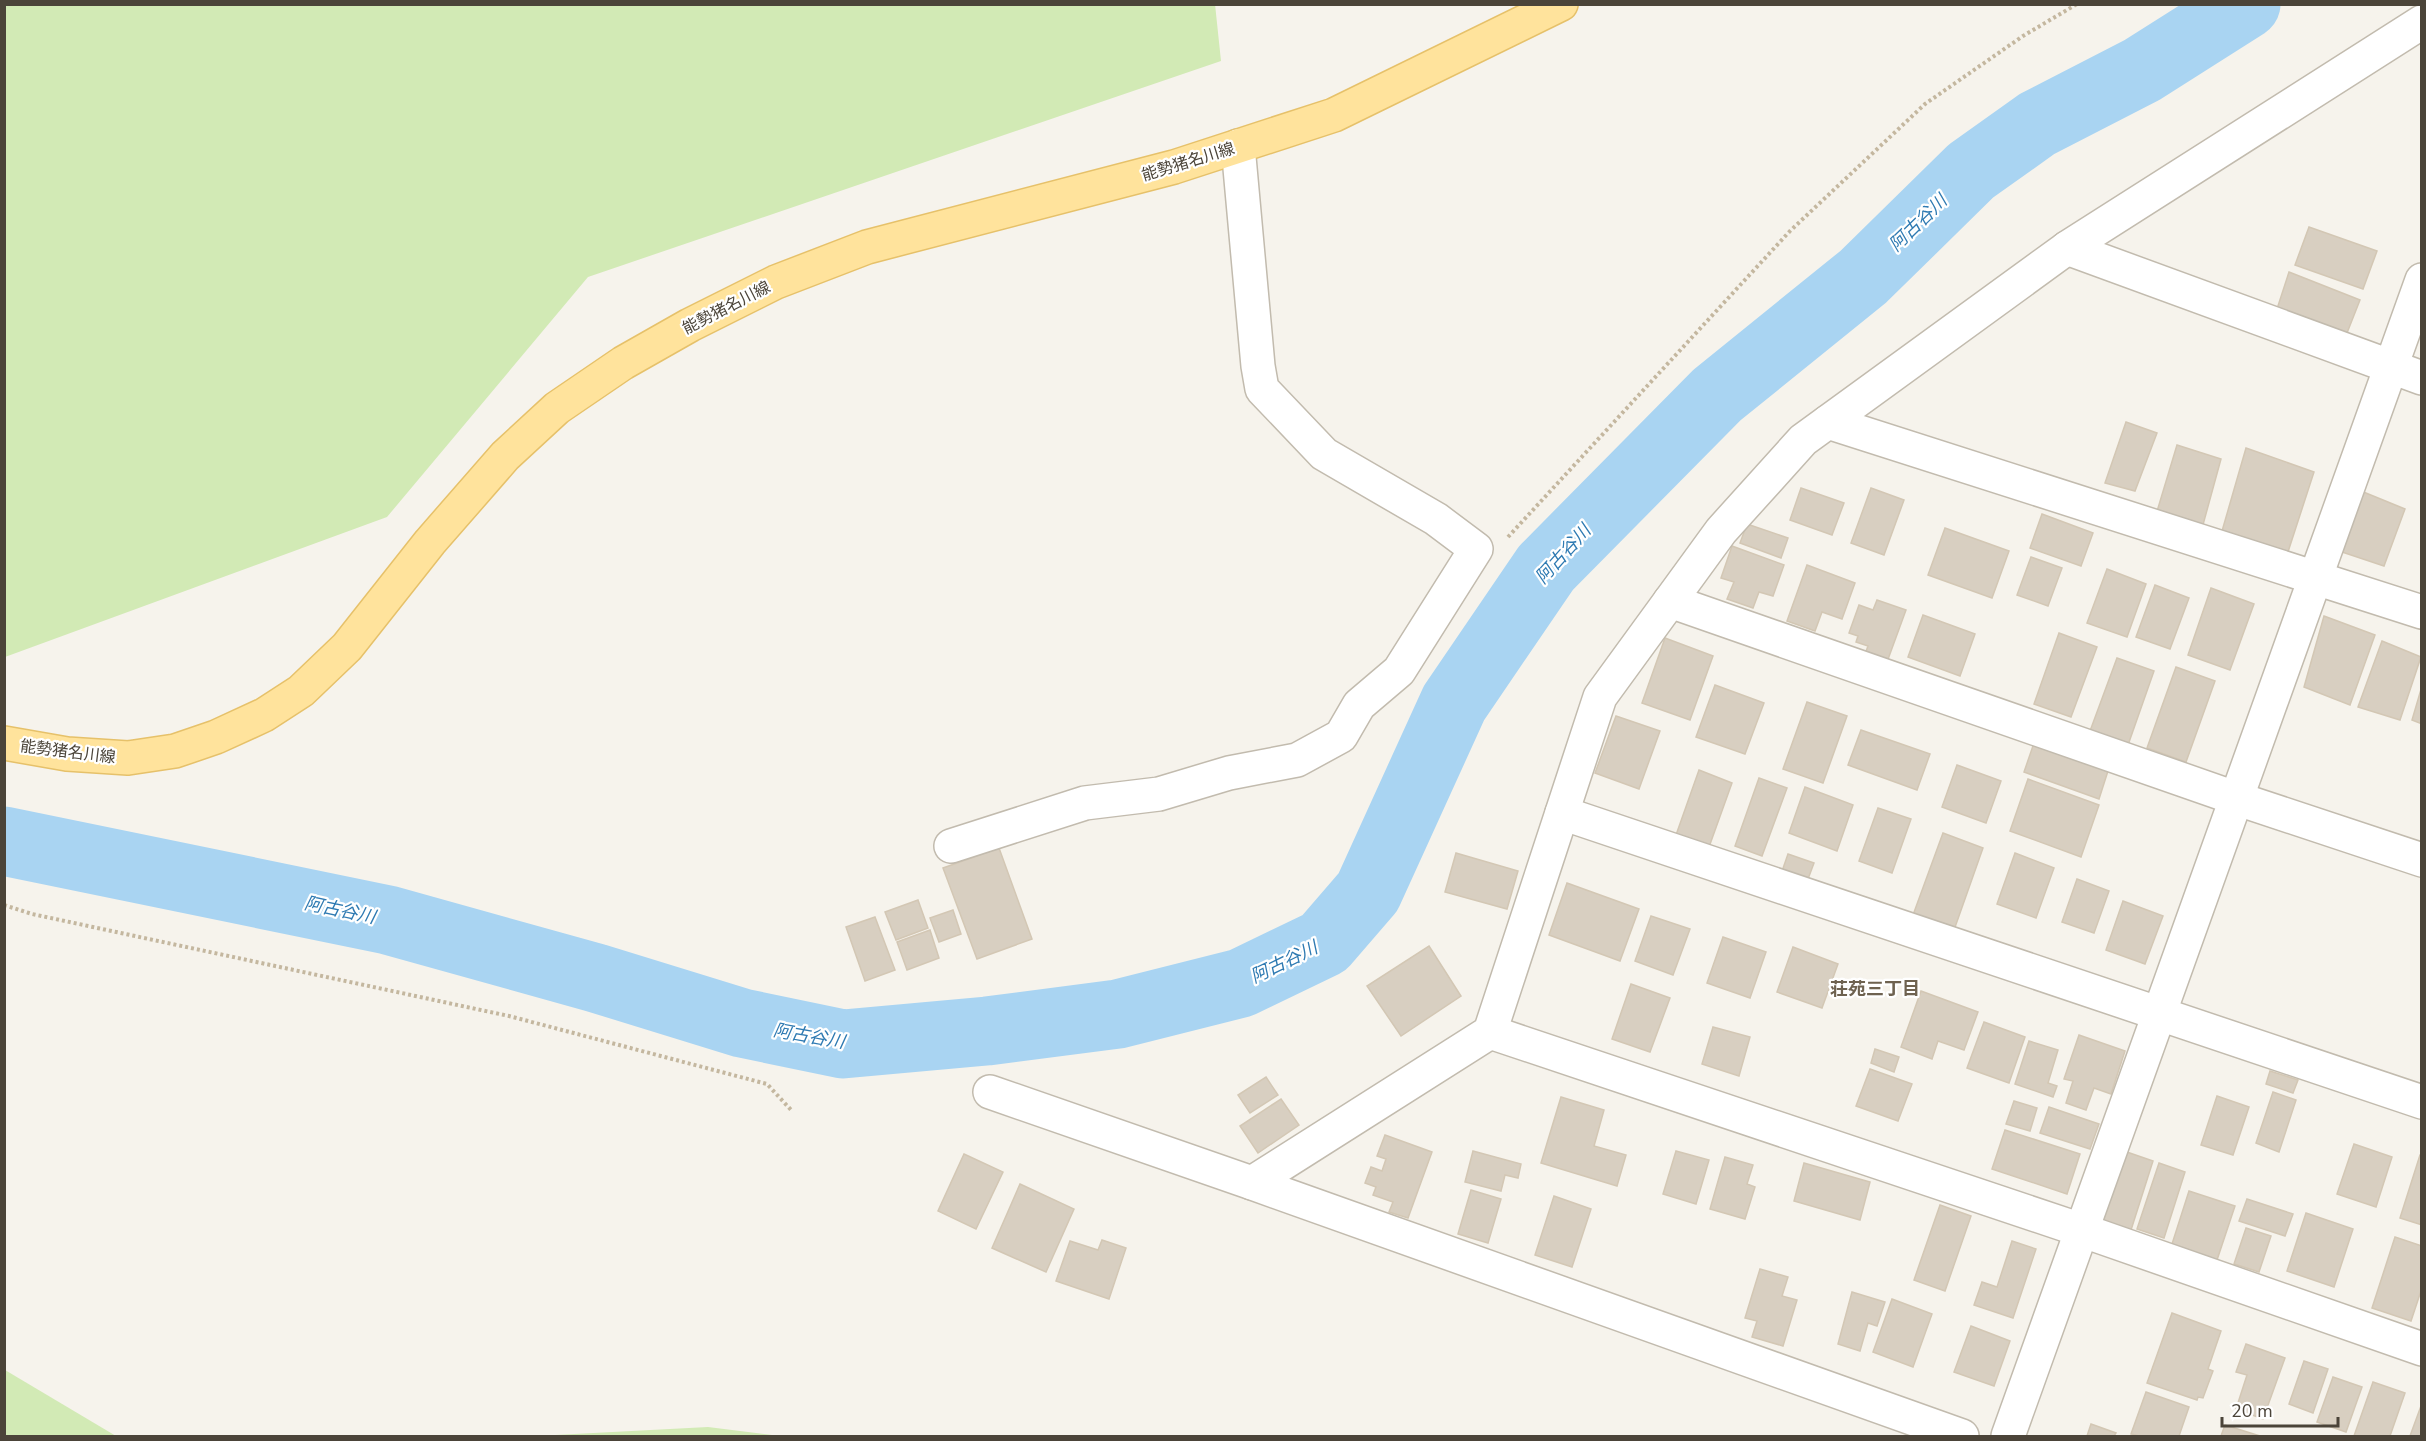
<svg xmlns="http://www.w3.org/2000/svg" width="2426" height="1441" font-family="'Nunito Sans','Noto Sans JP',sans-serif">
	<rect width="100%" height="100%" fill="#f6f3ec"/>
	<g fill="#d2eab5">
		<polygon points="5,4 1215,4 1221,61 588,277 387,517 5,657"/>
		<polygon points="5,1370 116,1436 5,1436"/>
		<polygon points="708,1427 780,1436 536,1436"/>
	</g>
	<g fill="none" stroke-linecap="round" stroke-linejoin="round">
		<polyline stroke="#a9d4f2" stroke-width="69" points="4,841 388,920 596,978 742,1023 843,1044 987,1031 1118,1014 1241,983 1324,943 1368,892 1454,703 1546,568 1717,395 1863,277 1971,171 2037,124 2142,70 2246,4"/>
	</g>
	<g fill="#d8cfc1" stroke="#d3c7b4" stroke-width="1.5">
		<polygon points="2309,227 2377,251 2363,289 2295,265"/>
		<polygon points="2289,272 2360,300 2345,338 2276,312"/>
		<polygon points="2126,422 2157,433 2135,491 2105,483"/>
		<polygon points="2177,445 2221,459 2201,532 2155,518"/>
		<polygon points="2246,448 2314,472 2286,558 2220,538"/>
		<polygon points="1801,488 1844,503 1832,535 1790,520"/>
		<polygon points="1871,488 1904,500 1884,555 1851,543"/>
		<polygon points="2361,491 2405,509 2384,566 2342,552"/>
		<polygon points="2042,514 2093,533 2081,566 2030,548"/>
		<polygon points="1747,524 1788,538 1781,558 1740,543"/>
		<polygon points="1945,528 2009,551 1992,598 1928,575"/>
		<polygon points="1732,546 1784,565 1773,596 1759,592 1753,608 1727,599 1734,582 1721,578"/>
		<polygon points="2031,557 2062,568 2048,606 2017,595"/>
		<polygon points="1807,565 1855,583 1842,619 1822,612 1815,631 1787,621"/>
		<polygon points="2107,569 2146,584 2127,637 2087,623"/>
		<polygon points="2155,585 2189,598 2170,649 2136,637"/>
		<polygon points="2211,588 2254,604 2230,670 2188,655"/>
		<polygon points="1877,600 1906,610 1887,662 1865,654 1868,646 1856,642 1858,636 1849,633 1859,605 1873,610"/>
		<polygon points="1923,615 1975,634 1960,676 1908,657"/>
		<polygon points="2324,616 2375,635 2350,705 2304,687"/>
		<polygon points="2059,633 2097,647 2071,717 2034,704"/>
		<polygon points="1665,638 1713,656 1690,720 1642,703"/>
		<polygon points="2382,641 2421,657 2400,720 2358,707"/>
		<polygon points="2117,658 2154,671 2128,745 2090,731"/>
		<polygon points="2176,667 2215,681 2186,762 2147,748"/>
		<polygon points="1715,685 1764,703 1745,754 1696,737"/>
		<polygon points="2422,686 2422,724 2412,720"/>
		<polygon points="1807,702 1847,716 1823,783 1783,769"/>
		<polygon points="1616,716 1660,731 1639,789 1595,773"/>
		<polygon points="1861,730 1930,754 1917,790 1848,765"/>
		<polygon points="2034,743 2108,771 2099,799 2024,772"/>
		<polygon points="1957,765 2001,781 1986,823 1942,807"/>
		<polygon points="1699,770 1732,783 1709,847 1676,835"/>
		<polygon points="1759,778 1787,788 1762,856 1735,846"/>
		<polygon points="2028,779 2099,805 2081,857 2010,831"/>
		<polygon points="1805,787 1853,805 1837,851 1789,833"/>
		<polygon points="1878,808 1911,819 1892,873 1859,861"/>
		<polygon points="1943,833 1983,848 1954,930 1913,915"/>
		<polygon points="999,848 1032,939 977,959 943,868"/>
		<polygon points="1456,853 1518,871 1507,909 1445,892"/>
		<polygon points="2015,853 2054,868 2036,918 1997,904"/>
		<polygon points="1788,854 1814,863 1805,887 1780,877"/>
		<polygon points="2077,879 2109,891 2094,933 2062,922"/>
		<polygon points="1567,883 1639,909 1620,961 1549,935"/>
		<polygon points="918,900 928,928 896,940 885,912"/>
		<polygon points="2123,901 2163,916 2145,964 2106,950"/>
		<polygon points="953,910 961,934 939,942 930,918"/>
		<polygon points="1651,916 1690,929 1673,975 1635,961"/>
		<polygon points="875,917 895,970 865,981 846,927"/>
		<polygon points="930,930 939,958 907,970 897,942"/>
		<polygon points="1723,937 1766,952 1750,998 1707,983"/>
		<polygon points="1429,946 1461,996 1401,1036 1367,986"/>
		<polygon points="1793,947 1838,964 1822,1008 1777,992"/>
		<polygon points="1631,984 1670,998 1650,1052 1612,1039"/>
		<polygon points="1921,991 1978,1012 1964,1050 1938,1041 1932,1059 1901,1047"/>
		<polygon points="1984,1022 2025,1037 2009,1083 1967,1068"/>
		<polygon points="1713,1027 1750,1037 1739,1076 1702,1064"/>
		<polygon points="2079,1035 2125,1051 2111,1094 2094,1088 2086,1110 2066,1103 2073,1081 2064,1079"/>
		<polygon points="2029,1041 2058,1050 2048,1083 2057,1086 2053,1097 2015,1084"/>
		<polygon points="1875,1049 1899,1057 1894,1072 1871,1063"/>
		<polygon points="1870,1069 1912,1084 1898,1121 1856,1106"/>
		<polygon points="2270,1071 2298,1080 2293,1093 2266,1084"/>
		<polygon points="1266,1077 1278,1095 1250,1113 1238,1095"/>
		<polygon points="2273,1092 2296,1100 2279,1152 2256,1143"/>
		<polygon points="2217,1096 2249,1107 2233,1155 2201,1145"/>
		<polygon points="1561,1097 1604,1110 1594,1146 1626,1155 1617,1186 1541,1163"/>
		<polygon points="1281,1099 1299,1125 1258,1153 1240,1126"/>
		<polygon points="2014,1101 2037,1108 2030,1131 2006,1124"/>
		<polygon points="2049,1107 2099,1124 2090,1149 2040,1133"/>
		<polygon points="2005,1130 2080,1154 2067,1194 1992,1169"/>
		<polygon points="1385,1135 1432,1152 1408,1218 1389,1212 1393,1202 1373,1195 1376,1187 1365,1183 1371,1167 1382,1171 1386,1159 1377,1156"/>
		<polygon points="2354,1144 2392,1157 2376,1207 2337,1194"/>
		<polygon points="1473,1151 1521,1164 1518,1178 1505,1175 1501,1191 1465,1182"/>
		<polygon points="1676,1151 1709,1160 1696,1204 1663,1194"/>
		<polygon points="2124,1151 2153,1161 2131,1230 2102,1220"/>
		<polygon points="964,1154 1003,1172 976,1229 938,1211"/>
		<polygon points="2420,1155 2422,1155 2422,1225 2400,1218"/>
		<polygon points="1725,1157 1753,1165 1747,1184 1755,1187 1745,1219 1710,1209"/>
		<polygon points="1804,1163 1870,1182 1860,1220 1794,1201"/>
		<polygon points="2159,1163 2185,1172 2164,1238 2137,1229"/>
		<polygon points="1020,1184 1074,1209 1046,1272 992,1248"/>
		<polygon points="1471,1190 1501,1199 1488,1243 1458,1234"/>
		<polygon points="2189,1191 2235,1206 2217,1260 2172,1244"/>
		<polygon points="1554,1196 1591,1209 1572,1267 1535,1255"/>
		<polygon points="2247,1199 2293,1214 2285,1236 2239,1221"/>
		<polygon points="1940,1205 1971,1216 1945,1291 1914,1280"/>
		<polygon points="2306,1213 2353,1229 2334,1287 2287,1271"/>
		<polygon points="2246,1228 2271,1236 2259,1272 2234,1264"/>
		<polygon points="2395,1237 2422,1246 2422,1288 2411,1321 2372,1308"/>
		<polygon points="1102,1240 1126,1248 1109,1299 1056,1281 1070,1241 1098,1250"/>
		<polygon points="2012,1241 2036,1249 2013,1318 1974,1305 1982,1282 1997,1287"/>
		<polygon points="1760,1269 1788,1277 1782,1296 1797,1300 1783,1346 1752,1337 1757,1321 1745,1318"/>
		<polygon points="1852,1292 1885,1302 1877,1326 1868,1323 1860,1351 1838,1344"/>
		<polygon points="1892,1299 1932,1314 1913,1367 1873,1352"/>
		<polygon points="2172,1313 2221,1331 2208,1369 2213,1371 2203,1398 2198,1397 2197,1400 2147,1383"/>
		<polygon points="1971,1326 2010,1341 1994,1386 1954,1372"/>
		<polygon points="2246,1344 2285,1358 2263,1419 2236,1409 2247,1375 2236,1372"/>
		<polygon points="2304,1361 2328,1369 2313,1413 2289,1404"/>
		<polygon points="2333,1377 2362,1387 2346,1432 2317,1422"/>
		<polygon points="2373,1382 2405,1393 2390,1436 2354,1436"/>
		<polygon points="2146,1392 2189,1407 2179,1436 2139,1436 2131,1434"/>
		<polygon points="2421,1406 2422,1436 2410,1436"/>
		<polygon points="2091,1424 2116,1433 2114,1436 2087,1436"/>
		<polygon points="2225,1425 2260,1436 2221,1436"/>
	</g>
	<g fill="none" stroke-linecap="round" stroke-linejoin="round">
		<g stroke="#c2bbae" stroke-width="36">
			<g id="minor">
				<polyline points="2067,248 2422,378"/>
				<polyline points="1828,422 2422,612"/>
				<polyline points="1670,601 2235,798 2422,860"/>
				<polyline points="1562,813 2422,1102"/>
				<polyline points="951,846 1085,803 1159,794 1229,773 1297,760 1341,736 1359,705 1399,671 1476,549 1436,519 1324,454 1262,389 1258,366 1238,146"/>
				<polyline points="1490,1032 2081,1230 2422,1349"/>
				<polyline points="990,1092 1252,1183 1962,1436"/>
				<polyline points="1252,1183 1490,1032 1600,697 1721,531 1803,440 2067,248 2422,22"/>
				<polyline points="2008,1436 2422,280"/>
			</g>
		</g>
		<g stroke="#e6c16a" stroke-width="36">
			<polyline id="major" points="4,743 67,754 128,758 175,751 216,737 264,715 301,691 347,647 430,542 505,456 557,408 623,363 690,325 776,282 867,247 1174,167 1334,115 1561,4"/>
		</g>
		<g stroke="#c4b79f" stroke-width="4" stroke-dasharray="3 3" stroke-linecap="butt">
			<polyline points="1508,537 1790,231 1925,104 2023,36 2077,4"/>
			<polyline points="4,905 32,914 509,1016 767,1084 792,1111"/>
		</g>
		<use href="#minor" stroke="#fff" stroke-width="33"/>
		<use href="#major" stroke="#ffe39c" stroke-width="33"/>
	</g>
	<g text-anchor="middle" stroke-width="4.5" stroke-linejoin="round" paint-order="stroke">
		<g font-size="16" fill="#4b4439" stroke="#fff">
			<text transform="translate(1188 161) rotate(-17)" y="6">能勢猪名川線</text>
			<text transform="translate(726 307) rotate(-27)" y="6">能勢猪名川線</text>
			<text transform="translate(68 751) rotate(7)" y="6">能勢猪名川線</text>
		</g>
		<g font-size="18" font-style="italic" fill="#2e7ab2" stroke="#fff">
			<text transform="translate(1918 223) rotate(-44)" y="6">阿古谷川</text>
			<text transform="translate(1563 554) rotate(-48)" y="6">阿古谷川</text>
			<text transform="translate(340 910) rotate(12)" y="6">阿古谷川</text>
			<text transform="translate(1284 962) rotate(-26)" y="6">阿古谷川</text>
			<text transform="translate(809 1036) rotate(10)" y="6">阿古谷川</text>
		</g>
		<g font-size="18" font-weight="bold" fill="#6e6250" stroke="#fff">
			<text x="1875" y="995">荘苑三丁目</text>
		</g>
	</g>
	<rect width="2426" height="1441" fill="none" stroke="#4b4439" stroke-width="12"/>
	<path d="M2222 1417v9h116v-9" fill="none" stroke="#4b4439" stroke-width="3"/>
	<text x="2231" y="1417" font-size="18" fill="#4b4439" stroke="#ffffff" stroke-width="4.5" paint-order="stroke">20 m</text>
</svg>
